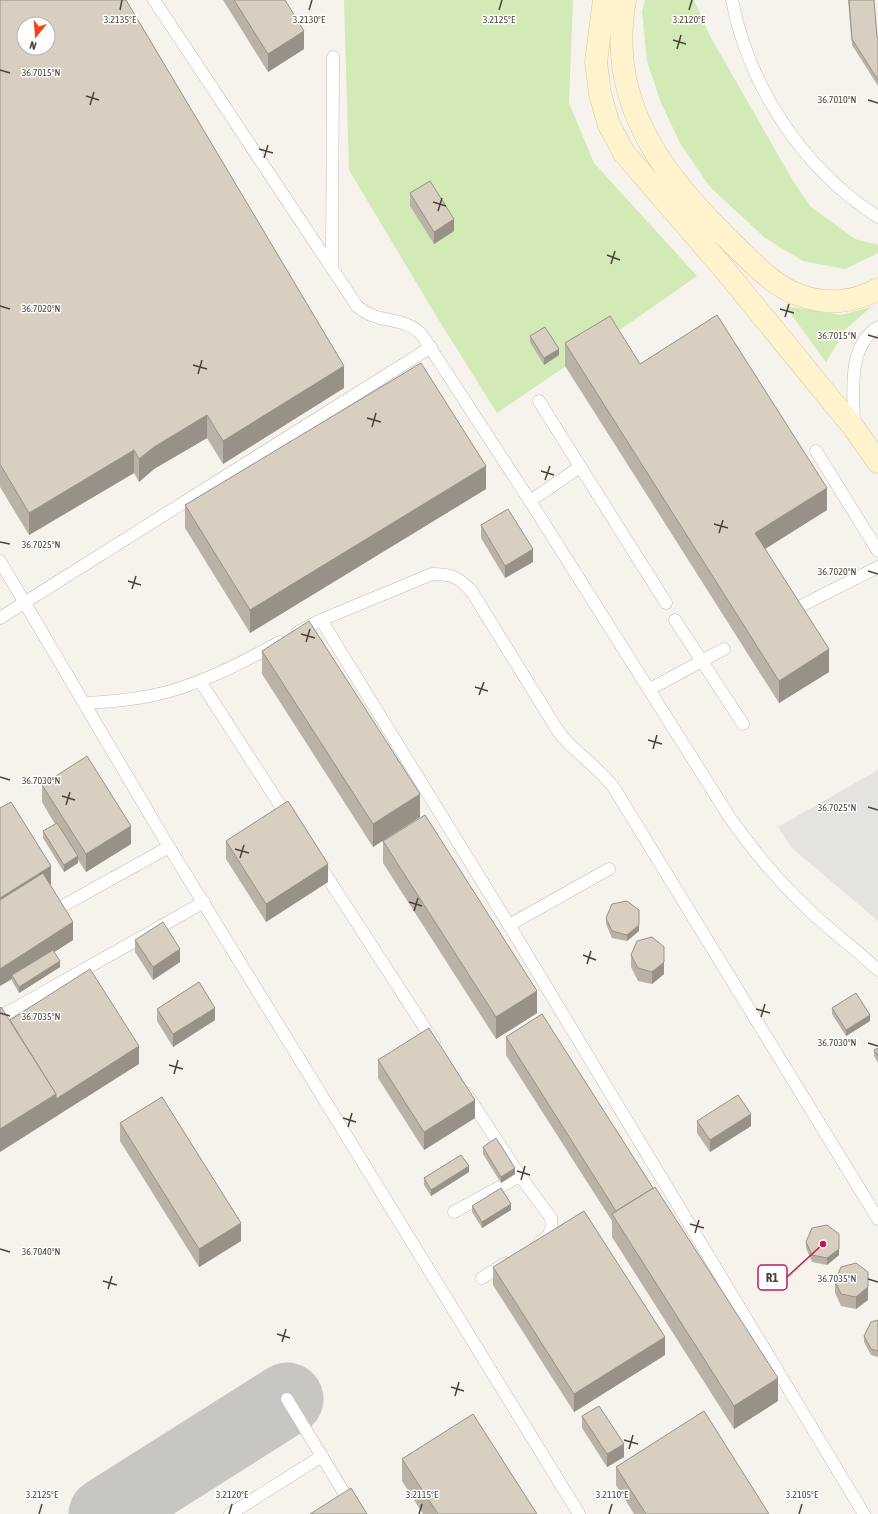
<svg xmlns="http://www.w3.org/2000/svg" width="878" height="1514" font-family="'Asap Condensed',sans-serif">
	<rect width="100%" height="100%" fill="#f6f3ec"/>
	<g fill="#d2eab5">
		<path d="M 344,0 L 573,0 L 569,103 L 594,163 L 697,276 C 631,323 564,367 497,413 L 435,314 L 349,170 Z"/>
		<polygon points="645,0 694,0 710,36 793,181 811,207 855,239 878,245 878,253 845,269 803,261 765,238 710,187 680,143 661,103 647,61 642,12"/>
		<polygon points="785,306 841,315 871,307 846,329 826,362"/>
	</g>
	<polygon fill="#e5e3e0" points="878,770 878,921 792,848 778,827"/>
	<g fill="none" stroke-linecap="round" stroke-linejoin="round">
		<polyline stroke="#c8c6c3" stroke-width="73" points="105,1514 287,1399"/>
		<g stroke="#c2bbae" stroke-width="13">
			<g id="lane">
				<path d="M 154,0 L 357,306 C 377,325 404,315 422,335 L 530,501 L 730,818 C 753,850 778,881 807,908 C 829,930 855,948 878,970"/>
				<path d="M 732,0 C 749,87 803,169 878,217"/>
				<polyline points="332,268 333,57"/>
				<polyline points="539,401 666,603"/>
				<path d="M 854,427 C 854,395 846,347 878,327"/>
				<polyline points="816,451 878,551"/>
				<polyline points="530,501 580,467"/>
				<polyline points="0,561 169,847 579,1514"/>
				<polyline points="791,611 878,567"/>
				<polyline points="0,618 431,347"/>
				<polyline points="321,620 509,925 864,1514"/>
				<polyline points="675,620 743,724"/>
				<path d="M 298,632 L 321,620 L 432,574 C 452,574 459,577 472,592 L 558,731 C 574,753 598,766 614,788 L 878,1219"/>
				<polyline points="200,681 289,819"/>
				<polyline points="650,689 724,649"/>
				<path d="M 85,703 C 107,702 128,700 150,696 C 196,687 239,664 280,642"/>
				<polyline points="320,866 434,1042"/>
				<polyline points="59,908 169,847"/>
				<polyline points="509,925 609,869"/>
				<polyline points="0,1017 204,902"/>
				<path d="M 466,1093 L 520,1176 L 551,1218 C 553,1229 550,1236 540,1242"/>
				<polyline points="454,1212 520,1176"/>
				<polyline points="482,1278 506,1263"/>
				<polyline points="287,1399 357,1514"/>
				<polyline points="230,1514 322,1456"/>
			</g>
		</g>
		<g stroke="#d6c79b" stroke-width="23">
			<g id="secondary">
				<polyline points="604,0 596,62 600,94 609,125 624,153 724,269 854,428 878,462"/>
				<path d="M 625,0 C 620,29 620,61 628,90 C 645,154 691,203 737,248 C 755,265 775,287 799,295 C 825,305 854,303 878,289"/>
			</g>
		</g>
		<use href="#lane" stroke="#fff" stroke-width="12"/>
		<use href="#secondary" stroke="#fff3cd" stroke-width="22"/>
	</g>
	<g fill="#bab2a6">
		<polygon points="0,0 344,388 223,464 207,438 154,469 139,482 134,473 29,535 0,487"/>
		<polygon points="223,0 285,0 304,49 268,72"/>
		<polygon points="848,0 874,0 877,36 878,38 878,86 852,45"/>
		<polygon points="410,193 454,231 434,244 410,206"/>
		<polygon points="530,336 559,355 544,365 530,342"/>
		<polygon points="565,343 640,364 827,510 765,549 829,672 779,703 565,366"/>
		<polygon points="486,489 250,633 185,528 185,505"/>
		<polygon points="481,525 533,562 505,578 481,538"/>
		<polygon points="262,651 420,817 373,847 262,674"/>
		<polygon points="42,785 131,844 86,872 78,860 78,863 64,872 43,838 43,831 55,824 42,802"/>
		<polygon points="0,808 51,884 50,885 73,940 54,952 60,967 19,993 12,981 12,979 0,986"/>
		<polygon points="226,841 328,882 266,922 226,859"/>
		<polygon points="383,841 537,1013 496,1039 383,863"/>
		<polygon points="606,918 639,931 627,941 612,938 606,924"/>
		<polygon points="135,940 180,962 153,980 135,952"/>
		<polygon points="631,955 664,974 652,984 638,981 631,967"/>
		<polygon points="832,1008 870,1021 846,1036 832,1014"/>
		<polygon points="157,1009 215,1020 173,1047 157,1021"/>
		<polygon points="506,1037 778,1401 734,1429 612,1237 612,1221 506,1055"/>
		<polygon points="878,1048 878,1063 874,1056 874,1050"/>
		<polygon points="378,1060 475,1118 424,1150 378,1078"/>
		<polygon points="697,1121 751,1126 710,1152 697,1133"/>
		<polygon points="120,1123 241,1241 199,1267 120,1141"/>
		<polygon points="483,1147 515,1174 501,1183 483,1154"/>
		<polygon points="469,1172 431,1196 424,1185 424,1178"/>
		<polygon points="472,1206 511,1210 482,1228 472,1212"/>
		<polygon points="806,1242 839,1255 827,1265 812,1262 806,1248"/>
		<polygon points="493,1267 665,1355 574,1412 493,1285"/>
		<polygon points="835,1281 868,1300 856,1309 841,1306 835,1293"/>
		<polygon points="878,1320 878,1357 871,1355 864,1342 864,1336"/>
		<polygon points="582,1416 624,1457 607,1467 582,1428"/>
		<polygon points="402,1459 537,1514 423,1514 402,1481"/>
		<polygon points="616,1467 769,1514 634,1514 616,1485"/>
	</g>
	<g fill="#979187">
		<polygon points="304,31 304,49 268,72 268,54"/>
		<polygon points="454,219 454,231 434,244 434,232"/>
		<polygon points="559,349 559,355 544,365 544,358"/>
		<polygon points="344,366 344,388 223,464 223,441"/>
		<polygon points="207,415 207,438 154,469 139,482 139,459 154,447"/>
		<polygon points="134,450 134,473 29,535 29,513"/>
		<polygon points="486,466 486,489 250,633 250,610"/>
		<polygon points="827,488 827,510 755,555 755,533"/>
		<polygon points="533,549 533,562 505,578 505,566"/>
		<polygon points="829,649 829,672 779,703 779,681"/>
		<polygon points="420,794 420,817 373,847 373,824"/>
		<polygon points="131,826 131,844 86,872 86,854"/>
		<polygon points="78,856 78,863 64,872 64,865"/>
		<polygon points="328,864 328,882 266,922 266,904"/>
		<polygon points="51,866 51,884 0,916 0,898"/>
		<polygon points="73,922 73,940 14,978 12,975 12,979 0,986 0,969"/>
		<polygon points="639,925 639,931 627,941 627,935"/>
		<polygon points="180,949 180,962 153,980 153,967"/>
		<polygon points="60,961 60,967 19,993 19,987"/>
		<polygon points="664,962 664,974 652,984 652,972"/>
		<polygon points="537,991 537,1013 496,1039 496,1017"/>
		<polygon points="215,1008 215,1020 173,1047 173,1034"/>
		<polygon points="870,1015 870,1021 846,1036 846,1030"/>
		<polygon points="139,1046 139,1064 0,1152 0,1129 56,1094"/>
		<polygon points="475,1100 475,1118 424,1150 424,1132"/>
		<polygon points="751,1114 751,1126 710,1152 710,1140"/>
		<polygon points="469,1166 469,1172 431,1196 431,1190"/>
		<polygon points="515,1168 515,1174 501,1183 501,1177"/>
		<polygon points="511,1204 511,1210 482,1228 482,1222"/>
		<polygon points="241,1223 241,1241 199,1267 199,1249"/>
		<polygon points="839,1249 839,1255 827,1265 827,1258"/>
		<polygon points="868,1287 868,1300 856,1309 856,1297"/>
		<polygon points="665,1337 665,1355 574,1412 574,1394"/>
		<polygon points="778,1378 778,1401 734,1429 734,1406"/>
		<polygon points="624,1444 624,1457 607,1467 607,1454"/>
	</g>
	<g fill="#d8cfc1" stroke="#979187" fill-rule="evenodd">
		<path d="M 0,0 L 126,0 L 344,366 L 223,441 L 207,415 L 154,447 L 139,459 L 134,450 L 29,513 L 0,464 ZM 24,24 L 48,24 L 48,48 L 24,48 Z"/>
		<polygon points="234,0 285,0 304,31 268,54"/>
		<polygon points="849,0 874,0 877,36 878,38 878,80 852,39"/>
		<polygon points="430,181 454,219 434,232 410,193"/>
		<polygon points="717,315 827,488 755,533 829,649 779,681 565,343 610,316 640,364"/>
		<polygon points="545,327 559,349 544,358 530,336"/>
		<polygon points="421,363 486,466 250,610 185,505"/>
		<polygon points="508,509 533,549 505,566 481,525"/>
		<polygon points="309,621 420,794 373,824 262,651"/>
		<polygon points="87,756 131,826 86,854 42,785"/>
		<polygon points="288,801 328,864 266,904 226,841"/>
		<polygon points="11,802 51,866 0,898 0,808"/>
		<polygon points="425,815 537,991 496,1017 383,841"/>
		<polygon points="57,823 78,856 64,865 43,831"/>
		<polygon points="43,873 73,922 0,969 0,900"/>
		<polygon points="627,901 639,910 639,925 627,935 612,931 606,918 612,904"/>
		<polygon points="163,922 180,949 153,967 135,940"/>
		<polygon points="652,937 664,947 664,962 652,972 638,968 631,955 637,941"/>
		<polygon points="53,950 60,961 19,987 12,975"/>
		<polygon points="90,969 139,1046 56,1099 56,1094 10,1020"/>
		<polygon points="199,982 215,1008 173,1034 157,1009"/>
		<polygon points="856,993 870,1015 846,1030 832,1008"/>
		<polygon points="1,1007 56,1094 0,1129 0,1008"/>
		<polygon points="542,1014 653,1188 616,1211 506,1037"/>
		<polygon points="429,1028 475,1100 424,1132 378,1060"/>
		<polygon points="878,1048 878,1056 874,1050"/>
		<polygon points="738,1095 751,1114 710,1140 697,1121"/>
		<polygon points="162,1097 241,1223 199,1249 120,1123"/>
		<polygon points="496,1138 515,1168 501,1177 483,1147"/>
		<polygon points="461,1155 469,1166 431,1190 424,1178"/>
		<polygon points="655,1187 778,1378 734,1406 612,1214"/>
		<polygon points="501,1188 511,1204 482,1222 472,1206"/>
		<polygon points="584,1211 665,1337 574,1394 493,1267"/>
		<polygon points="827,1225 839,1234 839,1249 827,1258 812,1255 806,1242 812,1228"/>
		<polygon points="856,1263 868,1272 868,1287 856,1297 841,1294 835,1281 841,1267"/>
		<polygon points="878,1320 878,1351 871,1349 864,1336 871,1322"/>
		<polygon points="599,1406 624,1444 607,1454 582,1416"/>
		<polygon points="704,1411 769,1514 646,1514 616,1467"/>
		<polygon points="473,1414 537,1514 438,1514 402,1459"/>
		<polygon points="351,1488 367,1514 310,1514"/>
	</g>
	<path fill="none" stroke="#4b4439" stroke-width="1.5" d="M 120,10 L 122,0M 309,10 L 312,0M 499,10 L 502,0M 689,10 L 692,0M 673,40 L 686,44M 677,49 L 681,35M 0,70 L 10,73M 86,96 L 99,100M 868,100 L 878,103M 90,105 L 94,92M 259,149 L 273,153M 264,158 L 268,145M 433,202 L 446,206M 438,211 L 442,198M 607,255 L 620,260M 611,264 L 615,251M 0,306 L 10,309M 780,309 L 794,313M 785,317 L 789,304M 868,335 L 878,338M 193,365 L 207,369M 198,374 L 202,360M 367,418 L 381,422M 372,427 L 376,413M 541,471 L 554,475M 545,480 L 550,466M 714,524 L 728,528M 719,533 L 723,520M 0,542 L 10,544M 868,571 L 878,574M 128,581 L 141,585M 132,589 L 136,576M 301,634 L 315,638M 306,642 L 310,629M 475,687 L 488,691M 479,695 L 484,682M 648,740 L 662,744M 653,749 L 657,735M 0,777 L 10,780M 62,796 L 75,800M 66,805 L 70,792M 868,807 L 878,810M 235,849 L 249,853M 240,858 L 244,845M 409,902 L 422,906M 414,911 L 418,898M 583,955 L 596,960M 587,964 L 591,951M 756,1009 L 770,1013M 0,1013 L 10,1016M 761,1017 L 765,1004M 868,1043 L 878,1046M 169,1065 L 183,1069M 174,1074 L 178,1060M 343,1118 L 356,1122M 348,1127 L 352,1113M 517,1171 L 530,1175M 521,1180 L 525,1166M 690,1224 L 704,1228M 695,1233 L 699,1220M 0,1249 L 10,1252M 868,1279 L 878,1282M 103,1281 L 117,1285M 108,1289 L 112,1276M 277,1334 L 290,1338M 282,1342 L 286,1329M 451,1387 L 464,1391M 455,1396 L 459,1382M 624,1440 L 638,1444M 629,1449 L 633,1435M 39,1514 L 42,1504M 229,1514 L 232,1504M 419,1514 L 422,1504M 609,1514 L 612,1504M 799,1514 L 802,1504"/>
	<g font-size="10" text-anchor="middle" fill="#4b4439" stroke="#fff" stroke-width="3" stroke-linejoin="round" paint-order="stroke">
		<text x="120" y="23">3.2135°E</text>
		<text x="309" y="23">3.2130°E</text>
		<text x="499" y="23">3.2125°E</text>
		<text x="689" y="23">3.2120°E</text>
		<text x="41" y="76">36.7015°N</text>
		<text x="837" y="103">36.7010°N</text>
		<text x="41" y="312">36.7020°N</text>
		<text x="837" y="339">36.7015°N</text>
		<text x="41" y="548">36.7025°N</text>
		<text x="837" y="575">36.7020°N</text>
		<text x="41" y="784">36.7030°N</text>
		<text x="837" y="811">36.7025°N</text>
		<text x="41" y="1020">36.7035°N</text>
		<text x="837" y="1046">36.7030°N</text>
		<text x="41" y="1255">36.7040°N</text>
		<text x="837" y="1282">36.7035°N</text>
		<text x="42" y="1498">3.2125°E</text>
		<text x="232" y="1498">3.2120°E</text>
		<text x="422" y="1498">3.2115°E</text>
		<text x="612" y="1498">3.2110°E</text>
		<text x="802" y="1498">3.2105°E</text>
	</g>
	<path fill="none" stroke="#c2185b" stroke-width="1.5" d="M823 1244L787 1277"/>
	<circle fill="#c2185b" stroke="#fff" stroke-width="1.5" cx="823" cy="1244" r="4"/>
	<rect fill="#fff" stroke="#c2185b" stroke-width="1.5" x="758" y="1265" width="29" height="25" rx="4"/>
	<g font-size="13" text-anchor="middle" font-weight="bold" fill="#4b4439">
		<text x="772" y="1282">R1</text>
	</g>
	<g transform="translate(36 36) rotate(197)"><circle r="19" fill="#ffffff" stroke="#b7b4b0"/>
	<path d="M0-3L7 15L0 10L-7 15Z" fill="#fc3f1d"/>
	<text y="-6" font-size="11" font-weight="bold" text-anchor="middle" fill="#4b4439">N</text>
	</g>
</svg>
